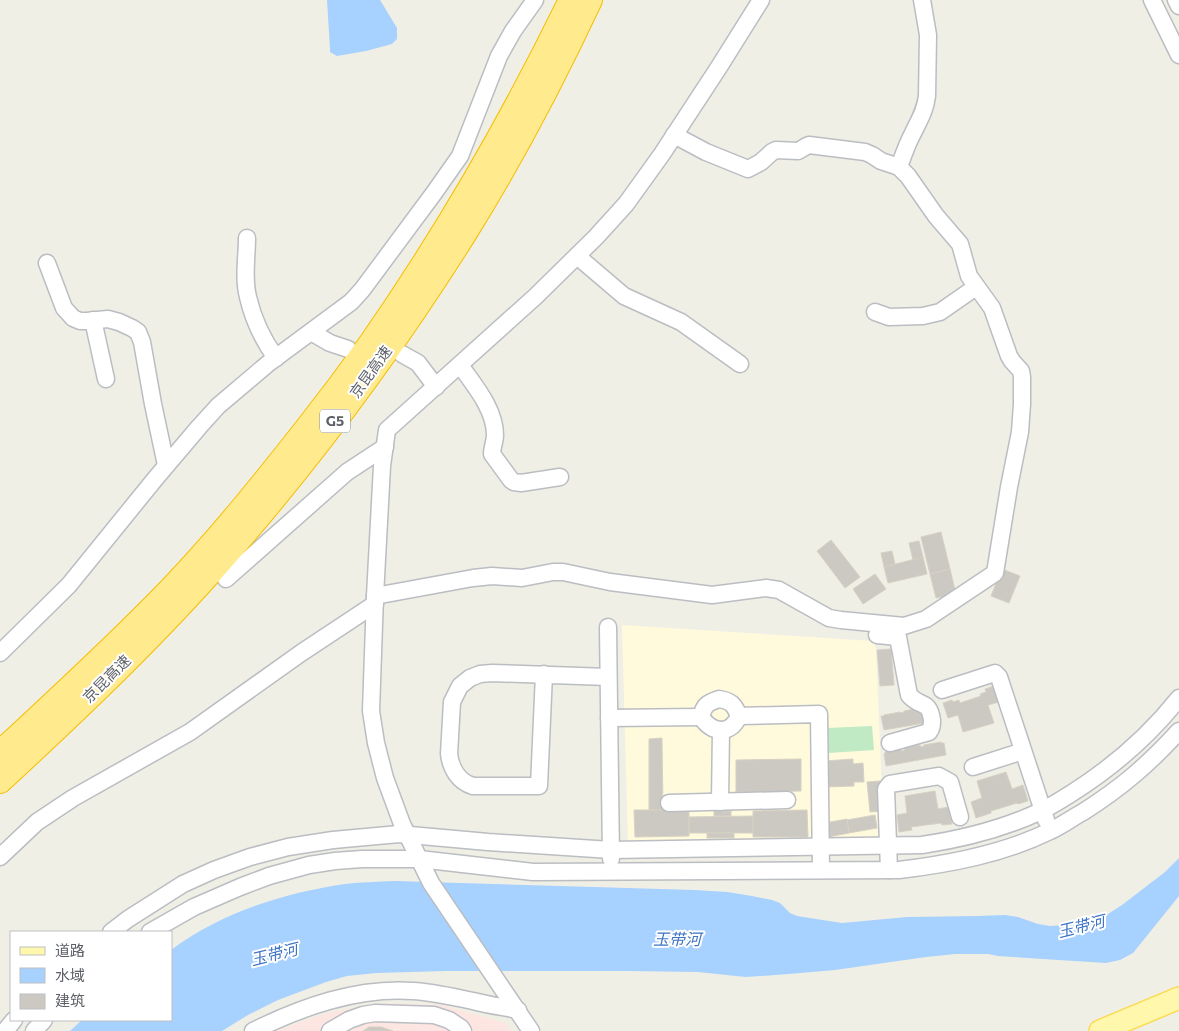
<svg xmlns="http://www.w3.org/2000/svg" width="1179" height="1031" font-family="Commissioner,'Noto Sans SC',sans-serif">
	<rect width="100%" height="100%" fill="#f0efe5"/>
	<polygon fill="#fffadc" points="622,625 873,641 876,648 884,839 628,843"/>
	<polygon fill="#fde6e2" points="382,1003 441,1005 506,1023 511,1031 276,1031 327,1013"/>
	<polygon fill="#c0eac4" points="872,726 874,750 828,753 827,728"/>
	<g fill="#a7d1ff">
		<polygon points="327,0 380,0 397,28 397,39 392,44 366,51 337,56 330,52 330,49"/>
		<path d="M 1179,858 L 1179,896 L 1133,953 L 1120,960 L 1106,963 L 998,956 L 988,954 L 955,954 L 926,957 L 835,970 L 789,974 L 746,977 L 698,972 L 626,971 L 446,971 L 376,973 L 347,976 L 326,982 L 278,1000 L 248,1015 L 222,1031 L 70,1031 L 82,1020 L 171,1020 L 171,950 C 221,913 283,893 345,884 C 361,882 378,882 395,881 L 695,890 L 727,892 L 752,896 L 772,900 L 780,903 L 790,913 L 797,916 L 842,923 L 907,917 L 978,916 L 1005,915 L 1018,917 L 1038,924 L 1050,926 L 1065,925 L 1088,921 L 1108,914 L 1122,905 L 1165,872 Z"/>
	</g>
	<g fill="#ccc9c2" stroke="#d6d1c3">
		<polygon points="941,532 950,569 930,574 921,537"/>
		<polygon points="831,540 860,577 845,588 817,551"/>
		<polygon points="919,541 923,557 913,560 909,543"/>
		<polygon points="892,551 895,564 884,567 881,553"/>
		<polygon points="923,557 927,574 888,583 884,567"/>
		<polygon points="950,569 956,594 936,598 930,574"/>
		<polygon points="1002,569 1020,576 1009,603 991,596"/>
		<polygon points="875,574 886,589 863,604 853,589"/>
		<polygon points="891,649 894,685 880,686 877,650"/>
		<polygon points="994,686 999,702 988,705 994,723 963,732 958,715 948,718 943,703 952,700 953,702 959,700 960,703 981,696 980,694 986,692 985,689"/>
		<polygon points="919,708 922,709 924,723 884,730 881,716 884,716 884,715 900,712 900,713 904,712 904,711"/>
		<polygon points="662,738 663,810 649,810 649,739"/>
		<polygon points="941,742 941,743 944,743 946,755 886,766 884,754 885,754 885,752 901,749 901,751 905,750 904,748 920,745 921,747 924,746 924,745"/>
		<polygon points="801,759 801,791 736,792 736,760"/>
		<polygon points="853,759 853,764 863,763 864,782 854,782 854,786 826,787 825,761"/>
		<polygon points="1006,772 1012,789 1023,785 1028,801 1018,804 1017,803 991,811 991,813 976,818 971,802 982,798 977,781"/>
		<polygon points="880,781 882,811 870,812 867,782"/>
		<polygon points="935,791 938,809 949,807 952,824 942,825 941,823 911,827 912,830 899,832 897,815 907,813 905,796"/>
		<polygon points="634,810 689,810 689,836 635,837"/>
		<polygon points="807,810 808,837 753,837 753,811"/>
		<rect x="714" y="811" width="17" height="5"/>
		<polygon points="875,815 877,828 849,833 847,820"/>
		<polygon points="753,816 753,833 689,833 689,817"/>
		<polygon points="847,819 849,833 828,837 825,823"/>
		<rect x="707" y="833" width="27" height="5"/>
		<polygon points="369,1027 381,1027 393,1031 363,1031"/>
	</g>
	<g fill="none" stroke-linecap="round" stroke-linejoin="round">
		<g stroke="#babdc2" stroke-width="19">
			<g id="minor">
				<polyline points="1152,0 1179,55"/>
				<polyline points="1176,0 1179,6"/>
				<path d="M 674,135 L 706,152 L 748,169 L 761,162 L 772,152 L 776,150 L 798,151 C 803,149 805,146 809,145 L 865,152 L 872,155 L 881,161 L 899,167"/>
				<path d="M 247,238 C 247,257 243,278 248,297 C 253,319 263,340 276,358"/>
				<polyline points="577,256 624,296 681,322 740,364"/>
				<polyline points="47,263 64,308 73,318 80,321 87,321 108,319 119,322 132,328 138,332 142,342 153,404 166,465"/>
				<polyline points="875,312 889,317 923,316 940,312 976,287"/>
				<polyline points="93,320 106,379"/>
				<polyline points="311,332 330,343 348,349"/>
				<polyline points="402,354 418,363 436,387"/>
				<path d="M 460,365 C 474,385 495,409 495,435 C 495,441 492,448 492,454 L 511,480 L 514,482 L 521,483 L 560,477"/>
				<polyline points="226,579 347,472 385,447"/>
				<path d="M 375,596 L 473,578 L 492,576 L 522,578 L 553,572 L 563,572 L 610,582 L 712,595 L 766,588 L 779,590 L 829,618 L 841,620 L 904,626 L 926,619 L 995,573 L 1009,487 L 1020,432 L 1022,404 L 1022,377 L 1021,371 L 1012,361 L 1009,356 L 992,308 L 969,276 L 960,244 L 936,216 L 908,176 L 899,167 C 903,156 907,144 913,133 C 919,120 925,112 927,96 L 928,35 L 922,0"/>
				<polyline points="608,627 611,859"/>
				<path d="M 877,635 L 898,637 L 909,695 C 920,708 929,699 932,720 C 932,725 932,728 929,732 L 890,743"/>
				<polyline points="0,653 69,585 155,479 199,427 218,406 270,362 351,302 362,290 434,193 460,156 499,56 513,31 535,0"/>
				<path d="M 544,674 L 539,786 L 473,786 C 459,782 451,769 449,754 L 452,702 L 460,686 L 470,678 L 480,674 L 492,673 L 608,677"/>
				<polyline points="942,690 995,673 999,677 1046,820"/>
				<path d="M 719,699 C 731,701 734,704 739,716 C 730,736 712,733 701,717 C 704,705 707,703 719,699 Z"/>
				<polyline points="739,716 819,714 821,870"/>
				<polyline points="609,718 701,717"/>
				<polyline points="973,767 1023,751"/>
				<polyline points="720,802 721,730"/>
				<polyline points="669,803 787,800"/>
				<polyline points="0,857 37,822 73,798 190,732 301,653 375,604"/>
				<polyline points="889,870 886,789 890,784 939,776 950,782 960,817"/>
				<path d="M 111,932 L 128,919 L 183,884 L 214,870 L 250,857 L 288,847 L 333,840 L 399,834 L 488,842 L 611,850 L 922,845 C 962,839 1002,829 1039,812 C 1050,807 1061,800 1072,793 C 1113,767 1149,736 1179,698"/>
				<path d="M 150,932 L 194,907 L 240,887 L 269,876 L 309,865 L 335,861 L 362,859 L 419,859 L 533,872 L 899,870 C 950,864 1003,854 1050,831 C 1061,826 1072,818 1083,812 C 1121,788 1149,764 1179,731"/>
				<polyline points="5,1031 14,1020"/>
				<polyline points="34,1031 44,1020"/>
				<path d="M 253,1031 C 302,1007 357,987 413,991 C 433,992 453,997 473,1001 C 488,1005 503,1007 518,1010"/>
				<polyline points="330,1031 349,1020 363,1015 375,1013 434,1015 449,1020 461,1028 463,1031"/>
				<polyline points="531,1031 431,883 402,824 385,778 376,743 371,711 375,596 382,466 387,430 536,296 596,237 626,204 662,154 719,67 761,0"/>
			</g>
		</g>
		<g stroke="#fcda53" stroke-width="24">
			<polyline id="major" points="1100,1031 1179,998"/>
		</g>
		<g stroke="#f6bd00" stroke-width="26">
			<g id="highway">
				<path d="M 0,753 C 57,700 115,647 169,591 C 219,539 264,483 308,427 C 330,399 351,371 371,343 C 447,234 513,119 571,0"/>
				<path d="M 0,781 C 80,707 159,632 230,550 C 317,450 396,343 466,231 C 512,157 553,79 590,0"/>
			</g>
		</g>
		<use href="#minor" stroke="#fff" stroke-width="16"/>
		<use href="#major" stroke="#fff8ac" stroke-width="21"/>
		<use href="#highway" stroke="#ffeb8e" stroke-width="24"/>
	</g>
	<g text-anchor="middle" stroke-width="4" stroke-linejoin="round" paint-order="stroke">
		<rect fill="#fff" stroke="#8e9095" stroke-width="1" x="320" y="409.5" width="30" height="23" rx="4"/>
		<g font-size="14" font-weight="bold" fill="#5d6167">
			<text x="335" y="426">G5</text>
		</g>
		<g font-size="15" fill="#5d6167" stroke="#fff">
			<text transform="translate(371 372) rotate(-54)" y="5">京昆高速</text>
			<text transform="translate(107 679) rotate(-45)" y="5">京昆高速</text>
		</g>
		<g font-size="16" font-style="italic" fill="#3d74c4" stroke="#fff">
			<text transform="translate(1081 926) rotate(-14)" y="6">玉带河</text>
			<text x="677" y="945">玉带河</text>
			<text transform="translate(274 954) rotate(-14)" y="6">玉带河</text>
		</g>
	</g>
	<rect x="10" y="931" width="162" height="90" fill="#ffffff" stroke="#bec0c2"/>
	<rect x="20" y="947" width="25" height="8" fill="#fff8ac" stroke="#bec0c2"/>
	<text x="55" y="956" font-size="15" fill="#5d6167">道路</text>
	<rect x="20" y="968" width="25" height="15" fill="#a7d1ff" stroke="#bec0c2"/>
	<text x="55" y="981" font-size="15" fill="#5d6167">水域</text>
	<rect x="20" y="994" width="25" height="15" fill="#ccc9c2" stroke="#bec0c2"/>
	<text x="55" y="1006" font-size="15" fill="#5d6167">建筑</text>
</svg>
